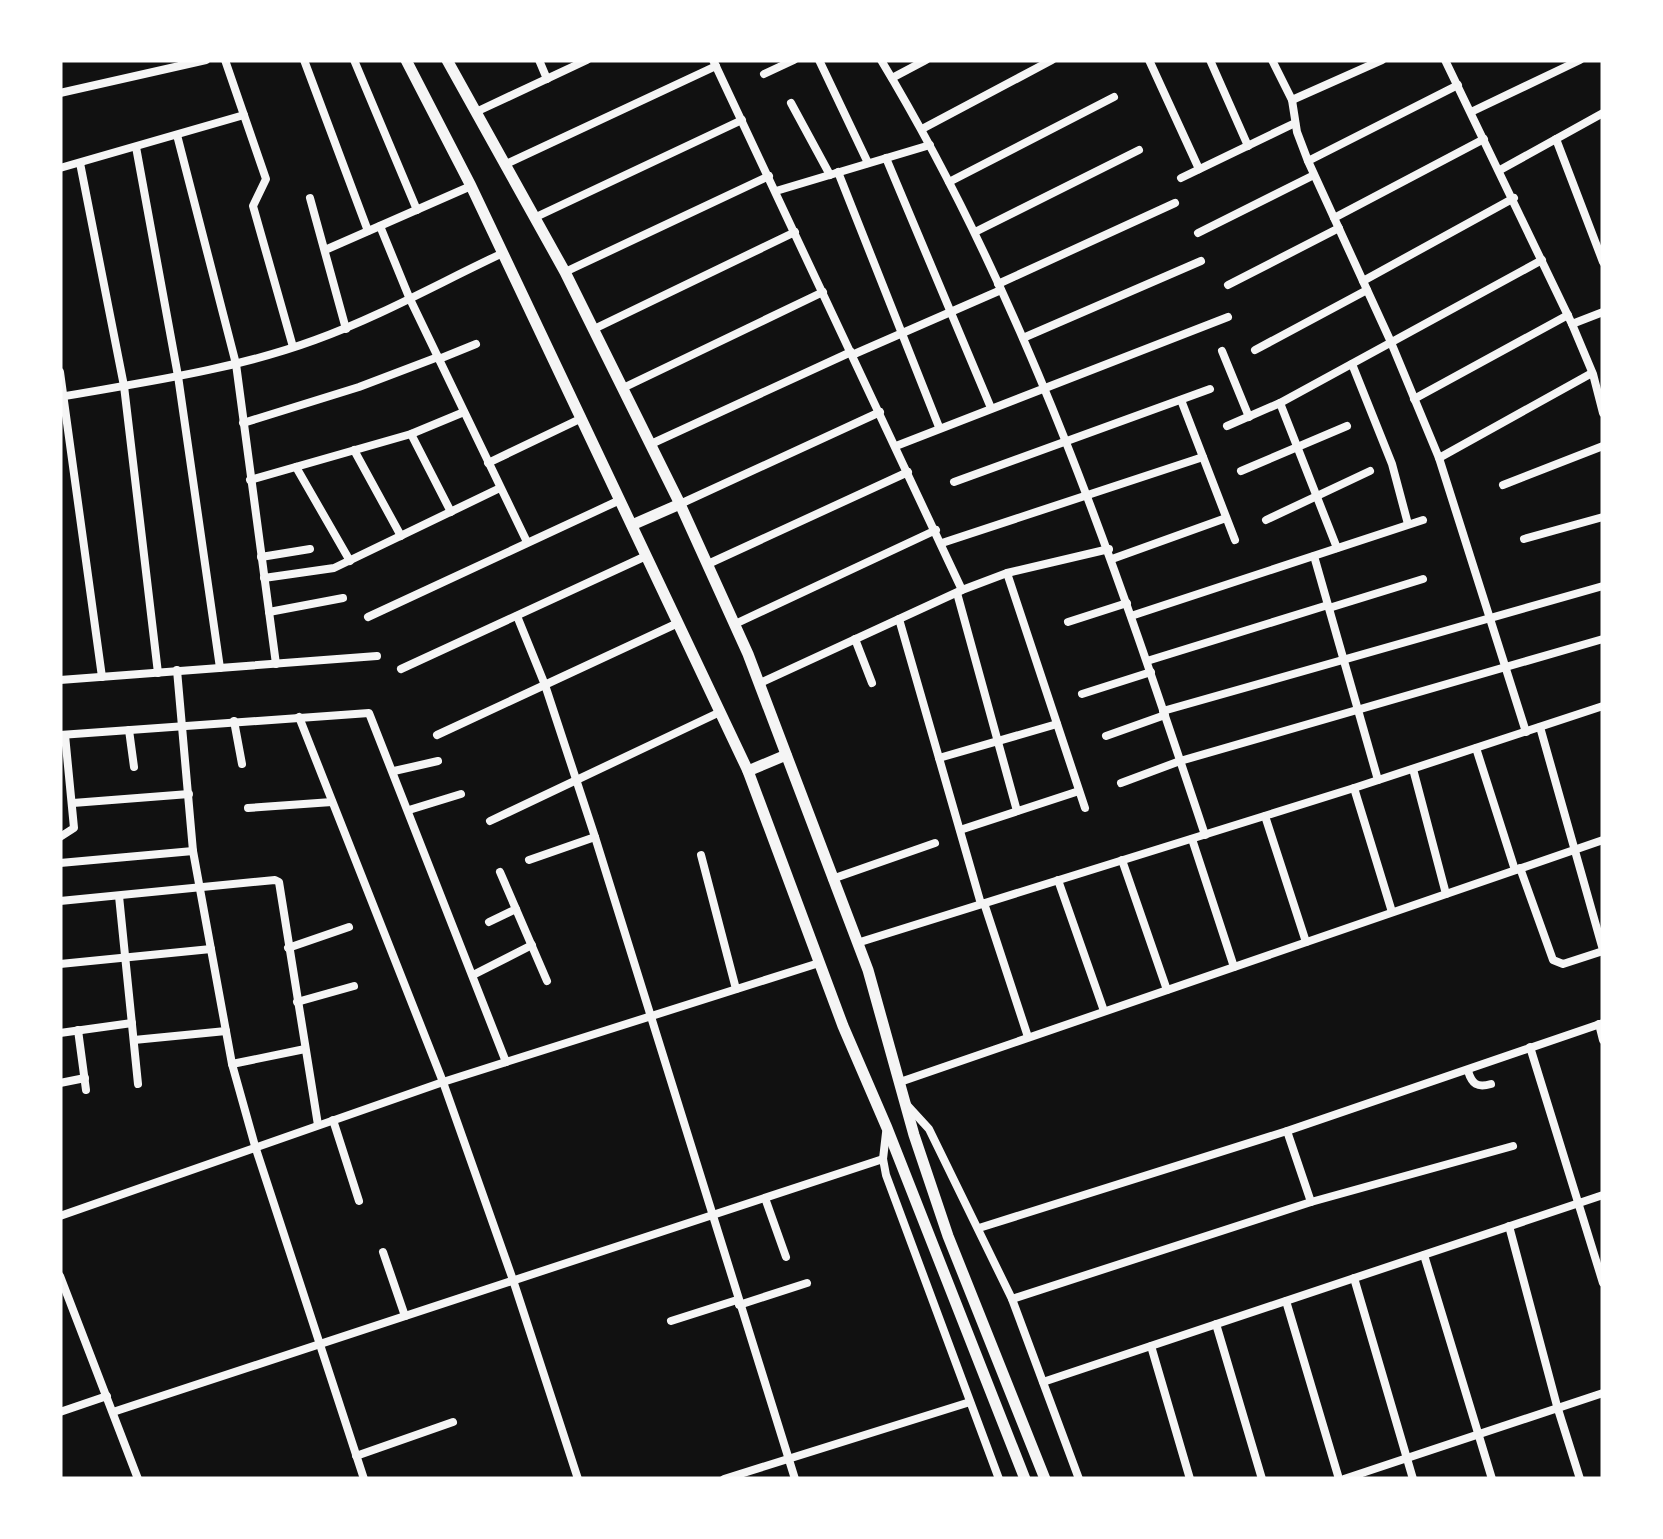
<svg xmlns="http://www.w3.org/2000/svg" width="1663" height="1539" font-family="Jost,sans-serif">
	<rect width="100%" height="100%" fill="#111"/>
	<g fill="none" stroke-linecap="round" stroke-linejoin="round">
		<g stroke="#f5f5f5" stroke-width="8">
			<polyline points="225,60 266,179 253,206 293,347"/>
			<polyline points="304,60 368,231"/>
			<polyline points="354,60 417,210"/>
			<polyline points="539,60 547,79"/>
			<polyline points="713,60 962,590"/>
			<polyline points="819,60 868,163"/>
			<path d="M 881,60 C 1027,302 1116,568 1205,835"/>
			<polyline points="1149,60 1199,169"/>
			<polyline points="1210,60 1248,146"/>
			<polyline points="1272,60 1292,100 1297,132 1308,161 1390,340 1439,458 1526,732"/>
			<polyline points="1445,60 1572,324 1593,374 1603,413"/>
			<polyline points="764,74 794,60"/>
			<polyline points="892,78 926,60"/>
			<polyline points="60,93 206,60"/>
			<polyline points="1292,100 1382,60"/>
			<polyline points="791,103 830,175"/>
			<polyline points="478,111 587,60"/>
			<polyline points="1471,112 1580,60"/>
			<polyline points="922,129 1052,60"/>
			<polyline points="177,135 236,364 276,664"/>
			<polyline points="1556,139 1603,262"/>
			<polyline points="136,147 178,376 220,668"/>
			<polyline points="886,158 991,408"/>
			<polyline points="1308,161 1458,85"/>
			<polyline points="80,163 124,386 158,673"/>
			<polyline points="506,164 716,66"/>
			<polyline points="60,168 244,115"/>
			<polyline points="1500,170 1603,113"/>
			<polyline points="838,172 939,427"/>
			<polyline points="1181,178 1295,123"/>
			<polyline points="949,182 1114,97"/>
			<polyline points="776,191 930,145"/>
			<polyline points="310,198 346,329"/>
			<polyline points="536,217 742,120"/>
			<polyline points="1334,218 1484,139"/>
			<polyline points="380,226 409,297 527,542"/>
			<polyline points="975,232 1139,150"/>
			<polyline points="1198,233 1314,175"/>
			<polyline points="325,250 471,186"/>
			<polyline points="565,272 769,176"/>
			<polyline points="1363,281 1514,198"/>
			<polyline points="998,284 1175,203"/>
			<polyline points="1228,285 1339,228"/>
			<polyline points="1572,324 1603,312"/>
			<polyline points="594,329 795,232"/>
			<polyline points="1023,338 1201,261"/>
			<polyline points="1255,350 1367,290"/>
			<polyline points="1222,351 1249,417"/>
			<polyline points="852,355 1001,290"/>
			<polyline points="439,359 476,344"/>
			<polyline points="1352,364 1392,464 1408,524"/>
			<polyline points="60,372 102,677"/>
			<polyline points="623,388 823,292"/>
			<path d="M 60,397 C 145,382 233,370 315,340 C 379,317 441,282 503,253"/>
			<polyline points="1414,399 1568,315"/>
			<polyline points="1181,400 1235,540"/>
			<polyline points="1280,403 1337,548"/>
			<polyline points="243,423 359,387 438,357"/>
			<polyline points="1227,426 1280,403 1542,260"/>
			<polyline points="411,434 451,512"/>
			<polyline points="651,444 851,352"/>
			<polyline points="896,446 1228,317"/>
			<polyline points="354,450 401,536"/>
			<polyline points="1439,458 1592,373"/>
			<polyline points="488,463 582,418"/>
			<polyline points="296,467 350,561"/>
			<polyline points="1241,471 1347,426"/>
			<polyline points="250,480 411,434 464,412"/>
			<polyline points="954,482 1210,389"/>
			<polyline points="1503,485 1603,446"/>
			<polyline points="680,504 880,412"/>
			<polyline points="1266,520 1370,471"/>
			<polyline points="1524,539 1603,517"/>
			<polyline points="942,543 1203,457"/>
			<polyline points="1314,556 1378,780"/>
			<polyline points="261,557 310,549"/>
			<polyline points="1112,559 1226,518"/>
			<polyline points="708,564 908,472"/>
			<polyline points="1007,573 1085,808"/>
			<polyline points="264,578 334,568 500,488"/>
			<polyline points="957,593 1017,811"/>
			<polyline points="1329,608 1423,579"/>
			<polyline points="269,612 343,598"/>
			<polyline points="517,616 545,685 595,837 795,1479"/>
			<polyline points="1131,616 1423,520"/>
			<polyline points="368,617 620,500"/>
			<polyline points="899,619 981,904"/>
			<polyline points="1068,622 1127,603"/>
			<polyline points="735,624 936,530"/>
			<polyline points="855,639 872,683"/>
			<polyline points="1147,661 1328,605"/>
			<polyline points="401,669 646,556"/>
			<polyline points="177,670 193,851 232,1064 255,1146 364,1479"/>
			<polyline points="60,680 377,656"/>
			<polyline points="760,683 962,590 1007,573 1109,549"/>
			<polyline points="1082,694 1151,672"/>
			<polyline points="1163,711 1603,586"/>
			<polyline points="299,717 443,1082 513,1280 578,1479"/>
			<polyline points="234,721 242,764"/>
			<polyline points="1540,727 1603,950"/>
			<polyline points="129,730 134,767"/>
			<polyline points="60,735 369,713 506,1062"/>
			<polyline points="437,735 678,623"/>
			<polyline points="1106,736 1165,715"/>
			<polyline points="1476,748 1515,870"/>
			<polyline points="939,758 1057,724"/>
			<polyline points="1413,769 1446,894"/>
			<polyline points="394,771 438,761"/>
			<polyline points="1121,783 1180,761 1603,639"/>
			<polyline points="1354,788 1392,912"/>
			<polyline points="73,803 189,794"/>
			<polyline points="248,808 332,802"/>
			<polyline points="409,810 461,794"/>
			<polyline points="1265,816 1306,942"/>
			<polyline points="490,821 720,712"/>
			<polyline points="960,830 1079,791"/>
			<polyline points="60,837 74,828 65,735"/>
			<polyline points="1192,839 1234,967"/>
			<polyline points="701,855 736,989"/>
			<polyline points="529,860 595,837"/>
			<polyline points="1122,860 1167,990"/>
			<polyline points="60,863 193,851"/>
			<polyline points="1520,868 1553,960 1563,964 1603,951"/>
			<polyline points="500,872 547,981"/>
			<polyline points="832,879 935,843"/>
			<polyline points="1058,880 1104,1011"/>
			<polyline points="119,896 138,1084"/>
			<polyline points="60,901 275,880 279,882 318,1125"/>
			<polyline points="984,903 1028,1037"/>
			<polyline points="489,922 516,909"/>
			<polyline points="857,943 1354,788 1603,706"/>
			<polyline points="288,948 349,927"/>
			<polyline points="60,964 211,949"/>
			<polyline points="473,975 532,945"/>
			<polyline points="297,1002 354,986"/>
			<polyline points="1599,1024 1603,1040"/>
			<polyline points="78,1030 86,1090"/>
			<polyline points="60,1033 132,1023"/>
			<polyline points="134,1040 226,1031"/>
			<polyline points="1530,1047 1603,1283"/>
			<polyline points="232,1064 305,1049"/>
			<path d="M 1468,1071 C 1472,1084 1477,1088 1491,1084"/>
			<polyline points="900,1082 1603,840"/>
			<polyline points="60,1083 85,1078"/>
			<polyline points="907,1105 929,1129 1012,1299 1079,1479"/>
			<polyline points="333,1120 359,1201"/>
			<polyline points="1287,1131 1311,1202"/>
			<polyline points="886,1133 883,1159 886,1175 999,1479"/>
			<polyline points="765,1198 786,1257"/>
			<polyline points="60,1216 443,1082 819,963"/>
			<polyline points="1509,1226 1557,1406 1580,1479"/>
			<polyline points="979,1228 1287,1131 1603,1023"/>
			<polyline points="383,1252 405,1316"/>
			<polyline points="1424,1255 1492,1479"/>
			<polyline points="60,1276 138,1479"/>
			<polyline points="1354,1278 1413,1479"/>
			<polyline points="1012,1299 1311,1202 1513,1146"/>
			<polyline points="1286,1301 1339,1479"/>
			<polyline points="739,1305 807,1283"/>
			<polyline points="671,1321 737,1300"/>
			<polyline points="1216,1324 1262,1479"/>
			<polyline points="1151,1346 1190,1479"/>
			<polyline points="1043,1382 1603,1195"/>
			<polyline points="60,1412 107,1396"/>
			<polyline points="113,1412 883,1159"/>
			<polyline points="356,1456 453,1422"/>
			<polyline points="724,1479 970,1402"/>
			<polyline points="1344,1479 1603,1393"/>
		</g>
		<g stroke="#f5f5f5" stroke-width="11">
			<polyline points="406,60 471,186 748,771 843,1026 887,1128 1025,1479"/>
			<polyline points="447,60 565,272 680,504 748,654 868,970 914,1135 948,1236 1045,1479"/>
			<polyline points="632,525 680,504"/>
			<polyline points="748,771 786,755"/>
		</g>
	</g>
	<rect width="1663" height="1539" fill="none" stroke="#ffffff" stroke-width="125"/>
</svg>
